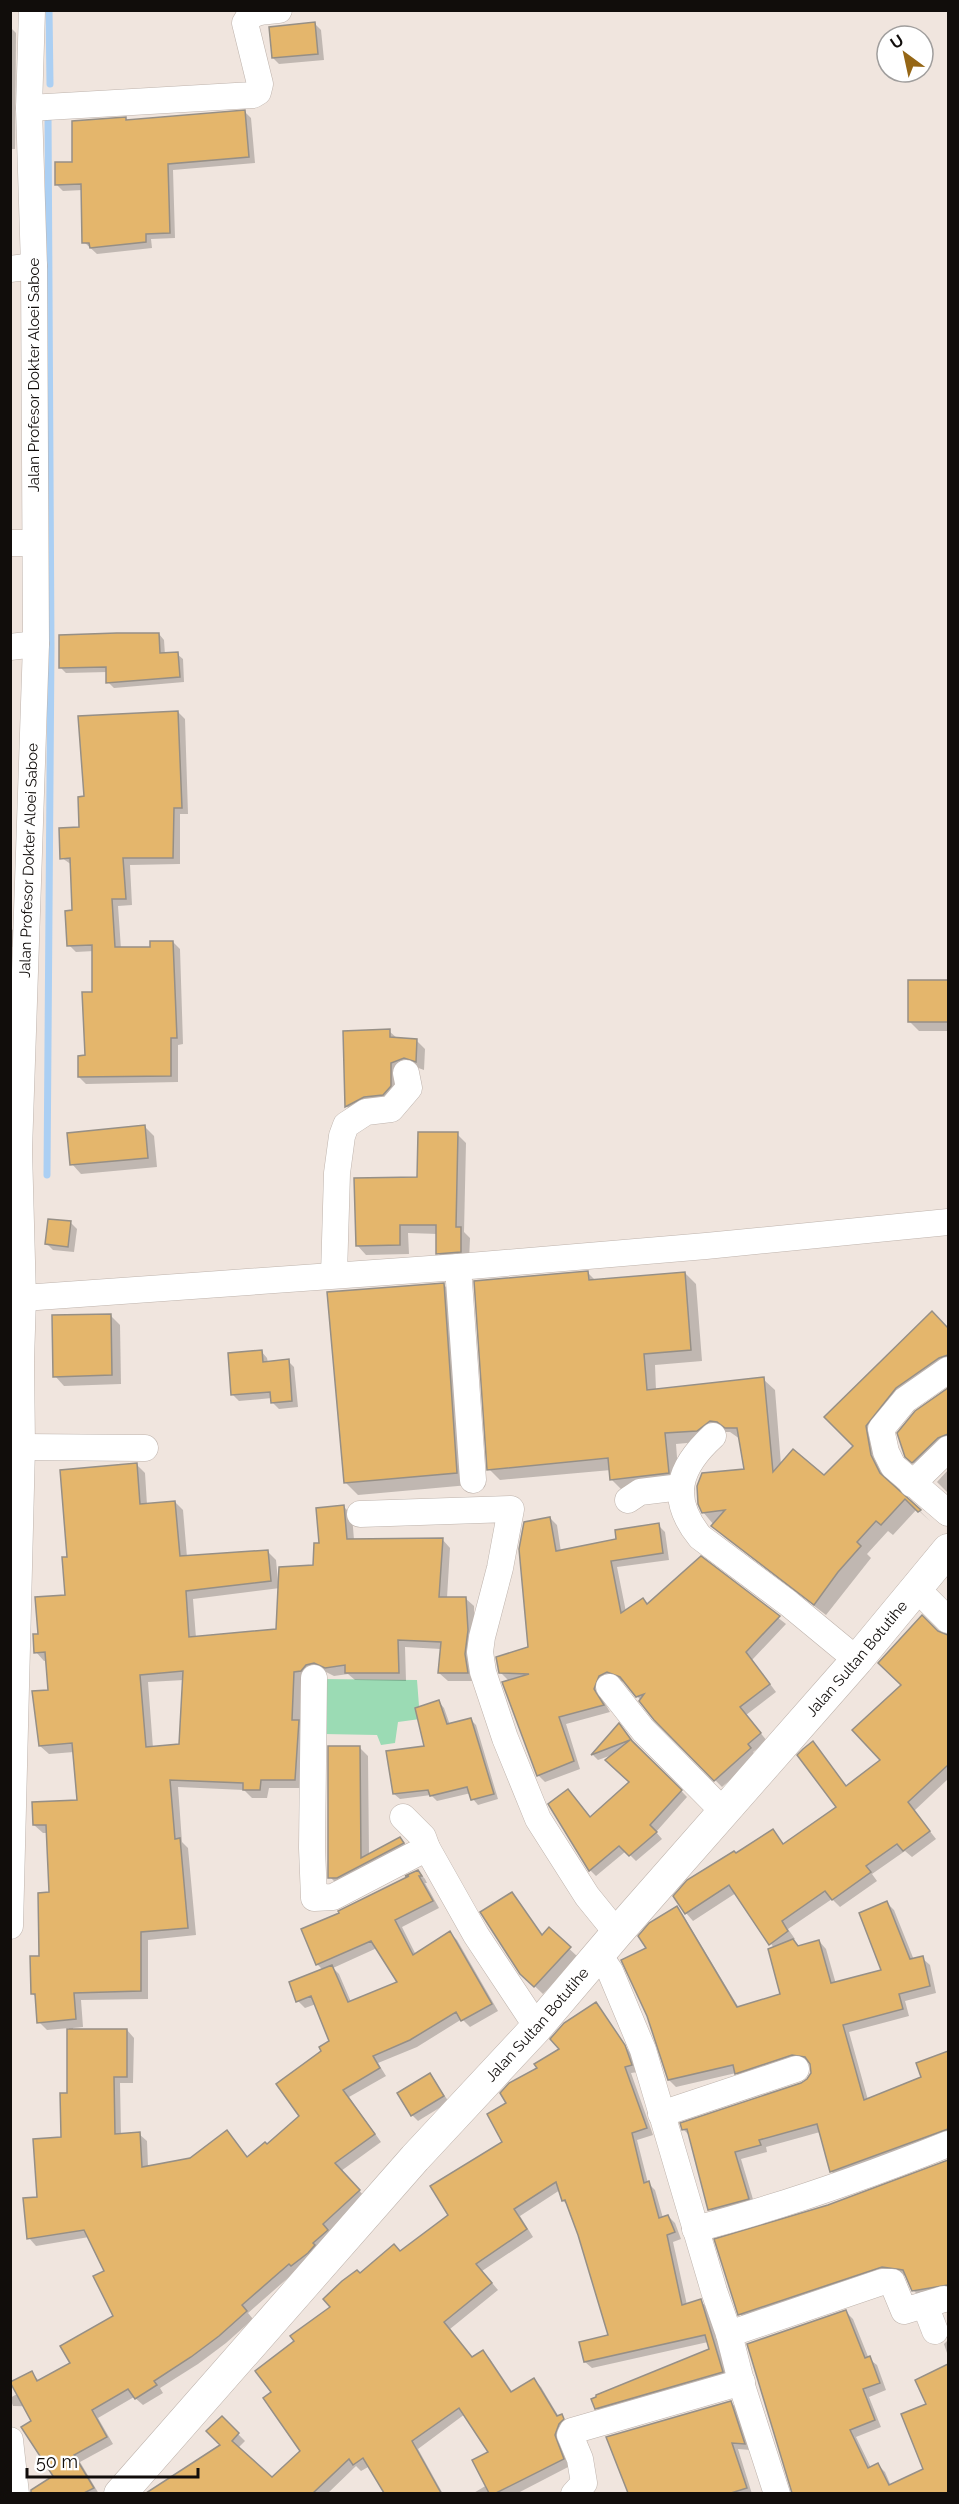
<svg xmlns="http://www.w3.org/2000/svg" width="959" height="2504" font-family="Raleway,sans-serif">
	<rect width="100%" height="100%" fill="#f0e5de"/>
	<polygon fill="#9bdbb4" points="321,1679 417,1680 420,1719 398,1722 395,1743 381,1745 377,1735 324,1734"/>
	<g fill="#0003" fill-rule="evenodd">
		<polygon points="315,24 321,30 324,60 279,64 273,58"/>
		<polygon points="10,27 16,33 15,149 10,149"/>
		<polygon points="245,112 251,118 255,163 173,170 175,238 151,239 152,248 97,254 84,242 83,190 63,191 57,185 74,163 125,119 128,121"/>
		<polygon points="159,634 164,640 165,655 177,654 183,659 184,682 114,688 108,682 108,672 66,673 61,668"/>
		<polygon points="178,712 185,719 188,814 180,814 180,864 130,865 132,905 118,906 121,949 152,949 173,942 180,949 183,1044 178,1045 178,1082 86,1084 79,1077 87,1057 93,993 94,951 76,952 69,945 74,912 72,865 62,858 81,828 86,798"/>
		<polygon points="10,928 13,930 13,947 10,947"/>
		<polygon points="910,981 948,982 948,1031 919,1031 909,1021"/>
		<polygon points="389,1031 398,1039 416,1040 425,1049 424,1070 413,1066 399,1095 355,1114 346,1106"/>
		<polygon points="145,1127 154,1136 157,1167 81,1174 72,1164"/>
		<polygon points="457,1134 466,1143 464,1232 470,1238 469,1260 447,1262 438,1253 438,1234 408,1233 409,1254 366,1255 357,1245"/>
		<polygon points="71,1223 77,1229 74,1252 53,1250 47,1244"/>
		<polygon points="588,1273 596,1281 685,1273 696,1284 702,1361 655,1365 656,1390 763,1379 775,1390 781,1465 824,1477 855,1446 826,1417 932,1313 948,1330 948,1370 880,1431 882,1468 890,1484 920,1511 931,1522 917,1509 893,1535 888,1531 867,1554 871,1558 826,1615 724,1537 703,1512 746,1470 740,1439 730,1432 720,1432 709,1441 676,1444 679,1484 623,1491 612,1480 611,1470 500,1480 489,1469"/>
		<polygon points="444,1285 456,1297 469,1485 358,1495 346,1483"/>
		<polygon points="110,1315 120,1325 121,1384 64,1386 55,1376"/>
		<polygon points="261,1351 267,1358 268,1363 288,1361 294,1367 298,1407 279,1409 273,1403 272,1398 239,1401 233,1395"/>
		<polygon points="948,1390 948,1451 918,1468 906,1456 916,1412"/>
		<path d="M 137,1465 L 145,1473 L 147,1505 L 175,1502 L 183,1510 L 187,1557 L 268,1552 L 276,1560 L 278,1581 L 314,1567 L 321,1544 L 344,1507 L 352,1515 L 354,1540 L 442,1539 L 450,1548 L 447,1598 L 465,1598 L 474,1606 L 475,1681 L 448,1681 L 439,1673 L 441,1649 L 405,1647 L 406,1681 L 355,1680 L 348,1674 L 334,1676 L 324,1671 L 316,1672 L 301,1680 L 300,1723 L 306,1729 L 302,1788 L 269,1788 L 267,1798 L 252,1798 L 244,1790 L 178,1787 L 182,1842 L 188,1848 L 196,1935 L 148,1940 L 148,1999 L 81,2000 L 83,2027 L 73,2028 L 73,2030 L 127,2030 L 134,2038 L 133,2083 L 120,2083 L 121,2135 L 139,2134 L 147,2141 L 148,2167 L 191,2159 L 234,2139 L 248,2158 L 267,2146 L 301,2116 L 323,2051 L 331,2042 L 316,2004 L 305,2008 L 298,2001 L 323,1970 L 317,1964 L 341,1913 L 418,1871 L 425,1879 L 427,1883 L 425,1883 L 439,1908 L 402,1927 L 416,1955 L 450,1933 L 457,1940 L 498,2011 L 470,2027 L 462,2019 L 417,2047 L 378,2063 L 386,2076 L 349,2097 L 381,2142 L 341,2171 L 366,2198 L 297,2270 L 248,2313 L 253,2319 L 226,2343 L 198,2364 L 160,2388 L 163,2393 L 143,2405 L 134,2397 L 98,2418 L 113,2444 L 80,2462 L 99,2494 L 32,2494 L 32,2491 L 55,2477 L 55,2407 L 13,2406 L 10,2398 L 17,2394 L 11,2384 L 31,2372 L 40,2382 L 72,2364 L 115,2316 L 106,2271 L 89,2237 L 36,2246 L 29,2238 L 38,2198 L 62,2139 L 68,2094 L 69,2028 L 47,2030 L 39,2022 L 37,1998 L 32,1993 L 51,1894 L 48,1833 L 43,1833 L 34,1825 L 78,1802 L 74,1752 L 49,1754 L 40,1746 L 50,1691 L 48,1660 L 44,1661 L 36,1652 L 40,1635 L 66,1596 L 68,1558 ZM 280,1588 L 278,1631 L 196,1638 L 193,1599 ZM 184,1680 L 180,1745 L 153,1748 L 148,1682 ZM 377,1948 L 399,1983 L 351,2002 L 339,1974 L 333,1968 Z"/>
		<polygon points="948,1470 948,1493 937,1482"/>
		<polygon points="550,1518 557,1525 561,1552 618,1540 658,1525 665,1532 669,1560 617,1567 626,1612 648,1605 701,1558 786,1624 752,1660 776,1692 746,1715 767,1741 753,1752 757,1756 722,1787 655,1719 627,1683 615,1679 601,1697 610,1712 566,1724 580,1769 545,1782 538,1775 509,1681 501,1673 530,1648"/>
		<polygon points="937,1632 948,1636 948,1779 914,1811 936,1839 912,1857 905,1851 872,1874 877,1881 840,1907 832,1899 788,1929 795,1939 793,1940 799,1947 819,1941 826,1949 836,1984 883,1971 887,1903 894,1910 914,1960 922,1958 930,1965 936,1993 905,2001 909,2016 849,2032 868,2100 923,2078 918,2064 948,2053 948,2137 838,2179 831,2171 820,2132 766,2147 767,2152 741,2159 755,2206 717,2216 710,2209 690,2136 684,2130 801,2085 808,2080 812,2073 811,2063 800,2061 743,2080 736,2073 676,2087 669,2080 648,1948 676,1908 683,1915 739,2008 782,1995 774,1948 736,1893 693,1921 686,1913 736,1855 772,1831 784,1844 838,1807 820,1751 847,1787 882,1760 903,1685"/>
		<polygon points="439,1702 444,1708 450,1725 471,1720 476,1725 498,1799 478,1805 473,1799 471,1793 437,1801 431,1795 400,1799 394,1794 426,1747"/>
		<polygon points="619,1726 687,1797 656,1832 662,1839 636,1861 626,1851 596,1876 590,1870 591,1818 631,1782 612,1755 598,1760 593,1755"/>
		<polygon points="359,1747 368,1756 369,1855 400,1838 408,1847 339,1886 330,1877"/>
		<polygon points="512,1894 543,1936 549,1930 578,1957 543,1994 521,1973"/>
		<polygon points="596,2004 631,2054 638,2072 631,2073 653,2135 637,2140 648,2183 655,2190 663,2218 668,2216 675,2223 681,2239 673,2242 687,2305 700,2301 707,2307 729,2379 603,2415 596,2408 711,2350 708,2342 592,2368 585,2362 610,2336 569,2206 563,2201 560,2190 520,2216 533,2237 482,2271 498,2290 450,2329 473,2359 483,2352 490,2359 513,2393 534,2380 541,2387 559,2417 568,2423 570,2466 516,2494 472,2494 487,2485 490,2452 465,2414 418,2449 443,2494 385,2494 370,2466 361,2471 356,2466 327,2494 158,2494 155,2489 222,2445 222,2418 245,2441 238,2448 272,2479 302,2451 273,2393 296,2342 332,2308 360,2275 401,2253 450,2215 504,2142 508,2104 539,2068 561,2050"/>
		<polygon points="430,2075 449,2102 418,2121 412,2115"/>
		<polygon points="948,2161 948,2292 920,2297 913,2290 907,2276 890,2273 747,2321 740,2314 828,2206"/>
		<polygon points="846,2312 853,2319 869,2359 877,2365 886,2390 869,2397 881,2427 856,2437 871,2468 878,2465 885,2472 891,2486 925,2470 928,2405 917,2380 948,2366 948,2494 793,2494 749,2345"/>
		<polygon points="948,2340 948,2356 944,2344"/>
		<polygon points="731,2402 737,2409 751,2450 738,2449 752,2494 630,2494 608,2438"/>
	</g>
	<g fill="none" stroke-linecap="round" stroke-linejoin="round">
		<g stroke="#abcff3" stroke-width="7">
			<polyline points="49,10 50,84"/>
			<polyline points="47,1175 51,648 48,112"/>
		</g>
	</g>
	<g fill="#e4b66c" stroke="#968f86" stroke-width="1.5" fill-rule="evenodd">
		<polygon points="315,22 318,54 272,58 269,27"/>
		<polygon points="245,110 249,157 168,164 170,233 146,234 146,242 90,248 89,243 82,243 81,184 55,185 55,162 72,162 72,121 126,117 126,120"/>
		<polygon points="117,633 159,633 160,653 178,652 180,677 106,683 106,667 59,668 59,635"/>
		<polygon points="178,711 182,808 174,808 173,858 123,858 126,899 112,899 115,947 150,947 150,941 173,941 177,1038 171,1038 171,1076 78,1077 78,1056 85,1055 82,992 92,992 92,945 67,946 65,911 72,910 70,858 60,859 59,828 79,827 78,797 84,796 78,716"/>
		<rect x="908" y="980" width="40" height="42"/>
		<polygon points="390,1029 390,1037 417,1039 416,1062 404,1058 391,1063 391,1086 383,1095 364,1097 345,1107 343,1031"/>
		<polygon points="145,1125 148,1158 70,1165 67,1133"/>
		<polygon points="418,1132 458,1132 456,1227 461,1227 461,1252 436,1254 436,1225 400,1225 400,1245 356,1246 354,1178 417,1177"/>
		<polygon points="48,1219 71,1221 68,1247 45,1244"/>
		<polygon points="588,1271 589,1280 685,1272 691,1350 644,1354 647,1390 764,1377 773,1472 793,1449 824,1475 853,1446 824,1417 932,1311 948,1328 948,1355 939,1358 896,1388 866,1426 871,1455 880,1473 921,1510 918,1512 905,1499 881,1525 876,1521 857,1542 861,1546 838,1572 814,1605 711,1526 725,1510 702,1513 698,1504 697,1486 702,1473 744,1469 737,1428 725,1428 717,1422 710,1421 697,1431 665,1433 669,1473 610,1480 608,1458 487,1470 474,1281"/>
		<polygon points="444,1283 457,1473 344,1483 327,1292"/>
		<polygon points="111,1314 112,1375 53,1377 52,1315"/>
		<polygon points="262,1350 263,1362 289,1359 292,1401 271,1403 270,1392 231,1395 228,1353"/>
		<polygon points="948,1388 948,1434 938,1438 912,1463 905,1457 897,1433 915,1411"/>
		<path d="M 137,1463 L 140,1504 L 175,1501 L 180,1556 L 268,1550 L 271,1581 L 186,1591 L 189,1637 L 276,1629 L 279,1567 L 313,1565 L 314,1543 L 319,1543 L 316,1508 L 344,1505 L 347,1539 L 443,1538 L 439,1597 L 466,1597 L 468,1630 L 465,1654 L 468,1673 L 438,1673 L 441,1642 L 398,1640 L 399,1673 L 345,1673 L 345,1665 L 325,1668 L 314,1663 L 306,1665 L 301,1671 L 294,1672 L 292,1720 L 299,1720 L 295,1780 L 261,1780 L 260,1790 L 243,1790 L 243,1783 L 170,1780 L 175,1839 L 180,1838 L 188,1928 L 141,1932 L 141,1991 L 74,1993 L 76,2019 L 37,2023 L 35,1994 L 31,1994 L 30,1956 L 39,1956 L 38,1893 L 49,1892 L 46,1825 L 33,1825 L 32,1802 L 77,1800 L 72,1743 L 39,1746 L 32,1691 L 48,1690 L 45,1652 L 34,1653 L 33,1634 L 38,1634 L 35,1597 L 65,1595 L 62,1557 L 67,1557 L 60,1470 ZM 183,1671 L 179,1744 L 146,1747 L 140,1675 Z"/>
		<polygon points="550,1517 556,1551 616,1539 615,1530 659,1523 663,1553 611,1561 621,1613 643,1598 647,1604 701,1556 780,1616 746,1652 770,1684 740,1707 761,1733 748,1744 751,1748 714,1781 654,1720 639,1701 644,1694 636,1697 620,1677 607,1672 599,1676 594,1689 604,1705 559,1717 574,1761 537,1776 502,1682 529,1674 499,1673 496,1657 528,1647 519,1549 524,1522"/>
		<polygon points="922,1615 938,1631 948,1635 948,1765 908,1802 930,1831 903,1851 897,1844 866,1866 871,1872 832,1900 825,1891 782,1921 788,1931 769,1945 729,1885 685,1914 673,1896 687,1880 734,1851 736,1853 773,1829 783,1844 836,1807 797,1755 803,1749 813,1741 846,1786 880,1760 852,1730 901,1685 878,1663"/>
		<polygon points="439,1700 447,1724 471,1718 494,1794 471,1800 467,1787 430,1796 428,1790 393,1794 386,1751 424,1746 415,1708"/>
		<polygon points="619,1723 632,1741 682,1790 650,1825 657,1832 629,1856 619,1846 589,1871 548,1804 568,1789 590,1817 629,1782 605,1760 630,1740 591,1755"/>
		<polygon points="328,1746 360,1746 361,1858 400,1837 404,1843 337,1878 328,1878"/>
		<polygon points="418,1870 422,1876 419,1876 433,1901 395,1920 413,1955 450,1931 492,2004 461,2021 456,2012 410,2040 373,2056 380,2068 343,2090 375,2134 335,2163 360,2190 323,2224 328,2230 313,2243 315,2245 308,2253 291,2266 289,2264 242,2305 247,2311 219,2336 191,2357 154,2381 157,2385 135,2399 128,2389 92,2410 107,2437 74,2455 94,2488 84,2493 31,2493 31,2490 53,2476 21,2427 31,2421 10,2382 32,2371 37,2381 70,2363 60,2346 113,2316 93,2276 104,2271 84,2230 27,2239 23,2198 37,2197 33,2139 61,2137 60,2093 67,2093 67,2029 127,2029 127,2077 114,2077 115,2134 140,2132 142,2167 190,2158 227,2130 247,2157 265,2142 267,2144 299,2116 276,2084 321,2051 319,2047 329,2041 311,1996 296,2002 289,1982 332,1965 348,2002 397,1982 371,1941 316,1965 301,1929 339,1913 338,1911 409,1876 405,1876"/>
		<polygon points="512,1892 542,1935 549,1927 571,1947 534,1987 520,1974 480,1912"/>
		<polygon points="887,1901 910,1959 923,1956 930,1986 899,1994 903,2009 843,2025 864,2100 921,2077 916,2063 948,2051 948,2129 830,2172 817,2124 759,2140 761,2145 735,2152 749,2199 708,2210 687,2129 682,2130 680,2123 801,2083 807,2079 811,2073 810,2064 805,2057 792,2055 735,2074 733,2065 668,2080 647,2016 621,1960 646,1948 638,1936 649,1923 677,1906 737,2007 780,1994 768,1949 793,1939 798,1946 819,1940 831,1983 881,1970 859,1913"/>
		<polygon points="596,2002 625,2045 632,2065 625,2067 647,2128 632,2133 644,2183 649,2181 659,2218 668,2215 675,2232 667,2235 682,2305 701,2299 723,2372 595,2409 591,2399 596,2397 596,2395 709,2349 705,2335 584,2362 579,2342 608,2335 578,2235 565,2200 562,2201 556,2182 514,2209 527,2229 476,2264 492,2283 444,2322 472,2357 483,2350 511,2392 534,2378 557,2416 562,2414 564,2419 559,2424 555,2435 564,2459 496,2493 489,2493 472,2460 488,2452 459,2408 412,2441 441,2493 384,2493 363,2458 353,2465 349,2459 313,2493 146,2493 220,2445 206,2431 222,2416 239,2433 232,2441 272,2477 300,2451 263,2398 271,2392 255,2371 294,2341 290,2336 330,2307 323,2299 342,2281 357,2270 360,2273 394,2244 400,2251 448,2215 430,2186 502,2142 487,2114 506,2103 500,2093 509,2083 537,2068 534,2064 559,2049 550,2039 564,2023"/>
		<polygon points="430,2073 444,2096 411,2116 397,2093"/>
		<polygon points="948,2160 948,2285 912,2291 903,2270 882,2267 738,2315 714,2239 828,2205"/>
		<polygon points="846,2310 865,2358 870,2356 880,2383 863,2389 875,2420 850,2430 868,2468 878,2463 889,2485 923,2469 901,2414 926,2404 915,2380 948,2364 948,2493 792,2493 747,2344"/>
		<polygon points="731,2401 745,2444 732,2443 747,2488 731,2493 628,2493 606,2437"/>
	</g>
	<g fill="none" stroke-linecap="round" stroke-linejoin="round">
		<g stroke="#beb3ac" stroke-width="27">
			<g id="minor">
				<path d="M 29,108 L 253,95 L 258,92 L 260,84 L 245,23 C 251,10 266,12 279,10"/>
				<polyline points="10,269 34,266"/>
				<polyline points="10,543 35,543"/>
				<polyline points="10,647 36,644"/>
				<polyline points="458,1267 473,1480"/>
				<polyline points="334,1275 337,1173 342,1136 346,1125 366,1112 391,1109 409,1088 406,1073"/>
				<polyline points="23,1298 458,1267 706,1246 948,1222"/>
				<polyline points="948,1370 905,1400 881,1429 886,1452 893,1466 948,1513"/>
				<path d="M 713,1436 C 679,1467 668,1498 700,1537 L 788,1603 L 857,1660"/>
				<polyline points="22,1447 145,1448"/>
				<polyline points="912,1484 948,1449"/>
				<polyline points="628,1500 640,1492 681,1487"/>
				<polyline points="360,1514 511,1509 500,1568 482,1637 480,1652 483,1672 505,1738 538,1819 587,1896 617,1933"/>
				<polyline points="917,1589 948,1620"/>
				<polyline points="314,1678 312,1848 314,1898 333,1897 427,1848 476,1935 537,2027"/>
				<polyline points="609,1687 643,1730 723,1811"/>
				<polyline points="403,1817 423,1837 427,1848"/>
				<path id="s1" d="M 10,1926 L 22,1447 L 21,1360 L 23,1298 L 19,1150 L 36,644 L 34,266 L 29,108 L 32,10"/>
				<polyline points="599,1955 610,1971 643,2050 714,2291 729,2334 743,2389 777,2494"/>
				<polyline points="661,2114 796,2069"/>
				<path d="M 695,2229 C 782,2207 865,2177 948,2144"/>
				<polyline points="925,2305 935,2331"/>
				<polyline points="729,2334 882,2282 892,2282 904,2311 944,2299"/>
				<polyline points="10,2440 16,2494"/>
				<polyline points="574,2494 584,2483 580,2459 570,2435 572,2431 742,2382"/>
			</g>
		</g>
		<g stroke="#beb3ac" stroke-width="33">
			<g id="major">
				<path id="s2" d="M 120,2494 L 415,2158 L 537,2027 L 617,1933 L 857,1660 L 948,1550"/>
			</g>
		</g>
		<use href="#minor" stroke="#fff" stroke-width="26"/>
		<use href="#major" stroke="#fff" stroke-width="32"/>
	</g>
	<g text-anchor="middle" stroke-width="5" stroke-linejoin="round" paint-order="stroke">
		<g font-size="15" fill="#110d0b" stroke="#fff">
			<text transform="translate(34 375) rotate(-90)" y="5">Jalan Profesor Dokter Aloei Saboe</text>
			<text dy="5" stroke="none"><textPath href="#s1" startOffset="1066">Jalan Profesor Dokter Aloei Saboe</textPath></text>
			<text dy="5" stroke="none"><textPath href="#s2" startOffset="1114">Jalan Sultan Botutihe</textPath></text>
			<text dy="5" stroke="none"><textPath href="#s2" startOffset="628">Jalan Sultan Botutihe</textPath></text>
		</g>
	</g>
	<rect width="959" height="2504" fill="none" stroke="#110d0b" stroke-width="24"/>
	<g transform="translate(905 54) rotate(327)"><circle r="28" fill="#ffffff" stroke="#a09e9d" stroke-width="1.5"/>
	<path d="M0-4.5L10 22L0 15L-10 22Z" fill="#956615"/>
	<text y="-9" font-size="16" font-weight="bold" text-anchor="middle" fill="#110d0b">U</text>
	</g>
	<path d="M27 2468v9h171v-9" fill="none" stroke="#110d0b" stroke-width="3"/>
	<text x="36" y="2468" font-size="18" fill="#110d0b" stroke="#ffffff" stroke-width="4.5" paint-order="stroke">50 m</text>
</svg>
